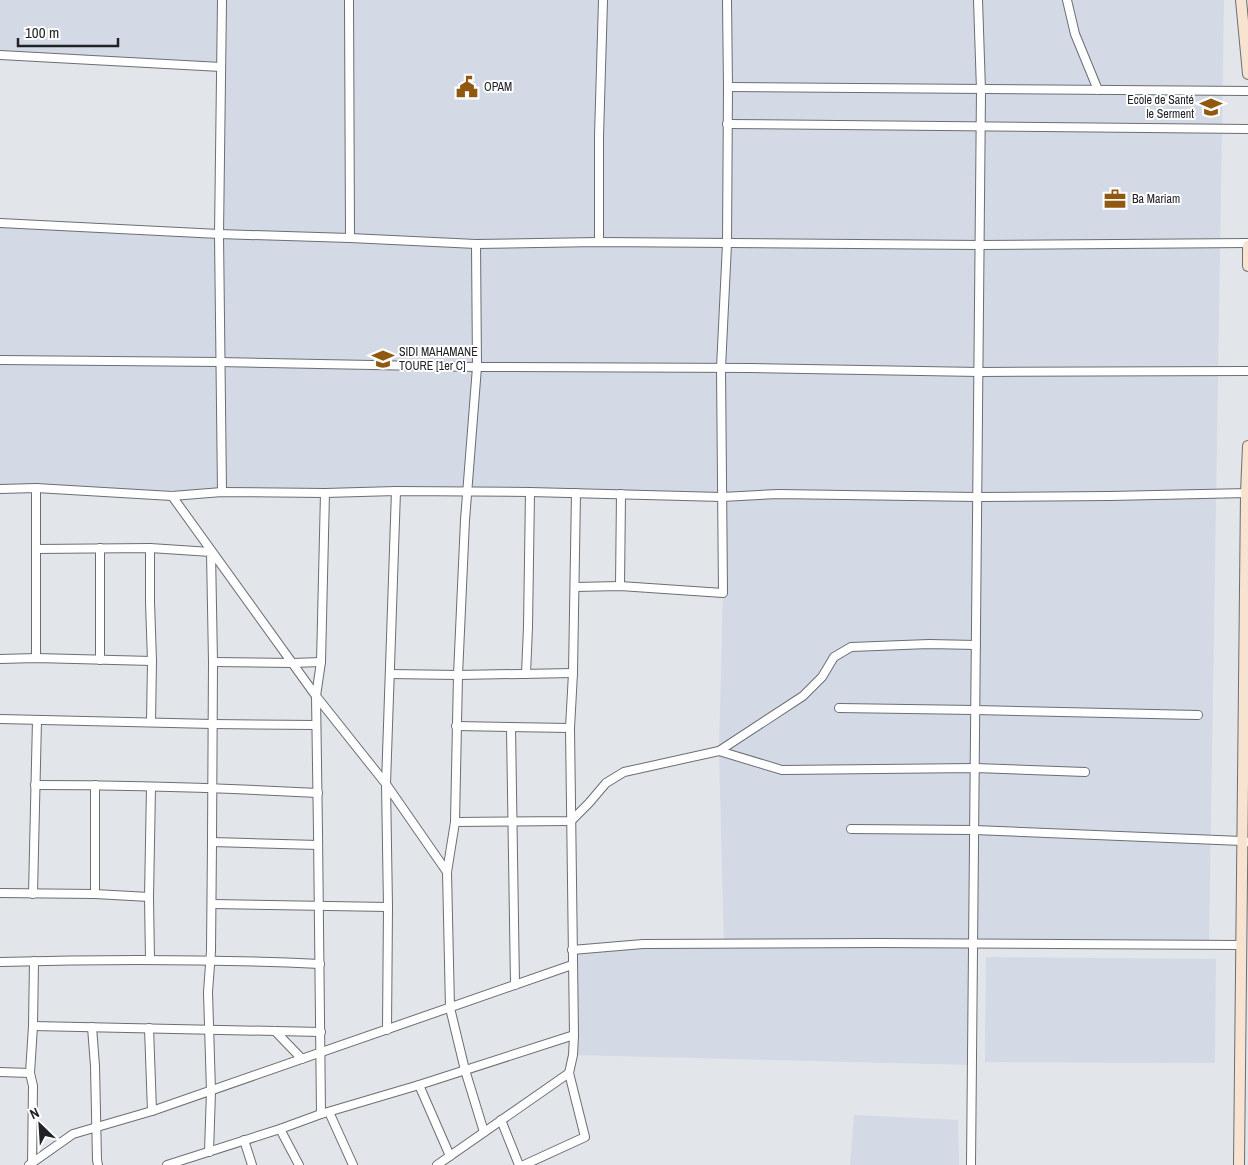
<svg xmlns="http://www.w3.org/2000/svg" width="1248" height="1165" font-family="'Archivo Narrow',sans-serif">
	<rect width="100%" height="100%" fill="#e2e5ea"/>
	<g fill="#d3d9e5">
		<polygon points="0,0 1224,0 1209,944 973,944 972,1065 573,1055 572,950 724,944 719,751 723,593 722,497 222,492 0,487 0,223 219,234 221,68 0,55"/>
		<polygon points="986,957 1216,959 1215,1063 985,1062"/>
		<polygon points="854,1115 958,1120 959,1165 850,1165"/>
	</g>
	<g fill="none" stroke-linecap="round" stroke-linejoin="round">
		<g stroke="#6b6e73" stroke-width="10">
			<g id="street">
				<polyline points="222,0 219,234 222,492"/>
				<polyline points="349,0 350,238"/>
				<polyline points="1067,0 1075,34 1098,90"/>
				<polyline points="0,55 221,67"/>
				<polyline points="728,87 1248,91"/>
				<polyline points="727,124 1248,129"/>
				<polyline points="0,223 219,234 350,238 476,244 599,242 980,245 1248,243"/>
				<polyline points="599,242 599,136 603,0"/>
				<polyline points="476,244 477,367 465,520 458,675 455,822 447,872 450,1008 465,1070 484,1132"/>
				<polyline points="0,360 220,362 477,367 751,368 979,372 1248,371"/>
				<polyline points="36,488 36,658"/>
				<polyline points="0,489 36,488 172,496 222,492 325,493 396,491 530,492 722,497 778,494 977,497 1110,496 1248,493"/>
				<polyline points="172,496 316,696 386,784 447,872"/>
				<polyline points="100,548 100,660"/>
				<polyline points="150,548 150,602 152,661 151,722"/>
				<polyline points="36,549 150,548 211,552 213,662 212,842 211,951 208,992 211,1091 209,1152"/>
				<polyline points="620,586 621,494"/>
				<polyline points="575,587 620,586 723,593 721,368 727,244 728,87 727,0"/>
				<polyline points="0,659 36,658 152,661"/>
				<polyline points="213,662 292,663 321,662"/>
				<polyline points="390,674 458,675 573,673"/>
				<polyline points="526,674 528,627 530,492"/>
				<polyline points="839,708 975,710 1198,715"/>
				<polyline points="0,719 213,724 316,725"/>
				<polyline points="456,726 570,728"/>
				<polyline points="511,727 515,985"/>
				<polyline points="719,751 782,770 975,768 1085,772"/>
				<path d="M 35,785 C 129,785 223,788 318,793"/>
				<polyline points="455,822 571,821 589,803 606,783 624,772 719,751 803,696 822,677 834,657 851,647 929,644 976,645"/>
				<polyline points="851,829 974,830 1242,841 1248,842"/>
				<polyline points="212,842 318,845"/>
				<polyline points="0,893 95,894 149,897"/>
				<polyline points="33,894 37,720"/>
				<polyline points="95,894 95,785"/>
				<polyline points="212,904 388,907"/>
				<polyline points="572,950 643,944 878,943 1241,945"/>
				<polyline points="150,960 149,897 151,787"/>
				<path d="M 0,962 C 107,959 213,959 320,964"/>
				<polyline points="33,1026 321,1032"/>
				<polyline points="92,1027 95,1066 97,1160 98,1165"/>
				<polyline points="149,1028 152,1111"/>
				<polyline points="387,1030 388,907 386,784 396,491"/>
				<polyline points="275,1031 302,1059"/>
				<polyline points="0,1072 30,1073"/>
				<polyline points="419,1085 450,1156"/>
				<polyline points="329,1112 353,1165"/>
				<polyline points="321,1114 318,832 316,696 321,662 325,493"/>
				<polyline points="501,1120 519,1165"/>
				<polyline points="280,1129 299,1165"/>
				<polyline points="244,1140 252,1165"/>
				<polyline points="32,1164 33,1086 30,1073 33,1026 34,961"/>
				<polyline points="29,1165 73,1134 152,1111 572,965"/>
				<polyline points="167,1165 280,1129 321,1114 419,1085 574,1035"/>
				<polyline points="437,1165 569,1073"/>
				<polyline points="524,1165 585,1137 569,1073 573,1055 574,1035 570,728 573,673 576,493"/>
				<polyline points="971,1165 981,90 978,0"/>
			</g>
		</g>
		<g stroke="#6b6e73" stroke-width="12">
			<g id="secondary">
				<polyline points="1241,0 1248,74"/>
				<polyline points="1248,246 1248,266"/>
				<polyline points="1239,1165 1246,493 1248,446"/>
			</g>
		</g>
		<use href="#street" stroke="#fff" stroke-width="8"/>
		<use href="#secondary" stroke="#f7e3cf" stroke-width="10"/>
	</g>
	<defs>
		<g id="civic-bare" transform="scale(1.725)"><path d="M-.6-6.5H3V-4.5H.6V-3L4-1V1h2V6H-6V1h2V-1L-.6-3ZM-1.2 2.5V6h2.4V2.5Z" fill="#90590f" stroke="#fff" stroke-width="2.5" paint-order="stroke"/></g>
		<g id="school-bare" transform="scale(1.725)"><path d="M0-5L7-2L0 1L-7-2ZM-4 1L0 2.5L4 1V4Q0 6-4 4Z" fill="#90590f" stroke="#fff" stroke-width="2.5" paint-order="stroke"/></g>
		<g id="office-bare" transform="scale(1.725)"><path d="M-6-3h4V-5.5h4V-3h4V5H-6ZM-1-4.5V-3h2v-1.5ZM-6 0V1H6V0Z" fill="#90590f" stroke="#fff" stroke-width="2.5" paint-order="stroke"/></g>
	</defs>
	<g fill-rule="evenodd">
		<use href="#civic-bare" x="467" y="87"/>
		<use href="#school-bare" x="1211" y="107"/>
		<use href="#office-bare" x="1115" y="199"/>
		<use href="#school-bare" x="383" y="359"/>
	</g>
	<g text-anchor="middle" stroke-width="4" stroke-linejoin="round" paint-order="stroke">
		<g font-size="12" fill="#212224" stroke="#fff" text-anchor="start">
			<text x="484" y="91">OPAM</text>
			<text x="1194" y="104" text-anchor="end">Ecole de Santé<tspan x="1194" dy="14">le Serment</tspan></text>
			<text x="1132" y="203">Ba Mariam</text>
			<text x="399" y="356">SIDI MAHAMANE<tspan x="399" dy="14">TOURE [1er C]</tspan></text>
		</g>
	</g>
	<g transform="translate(40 1125) rotate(335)" stroke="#ffffff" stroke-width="4" paint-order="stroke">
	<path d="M0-4L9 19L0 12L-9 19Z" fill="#212224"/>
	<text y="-8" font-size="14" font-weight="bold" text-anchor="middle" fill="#212224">N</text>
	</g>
	<path d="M18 38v8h100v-8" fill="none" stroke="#212224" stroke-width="2.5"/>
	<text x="25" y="38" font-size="15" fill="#212224" stroke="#ffffff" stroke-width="4" paint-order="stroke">100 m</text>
</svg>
